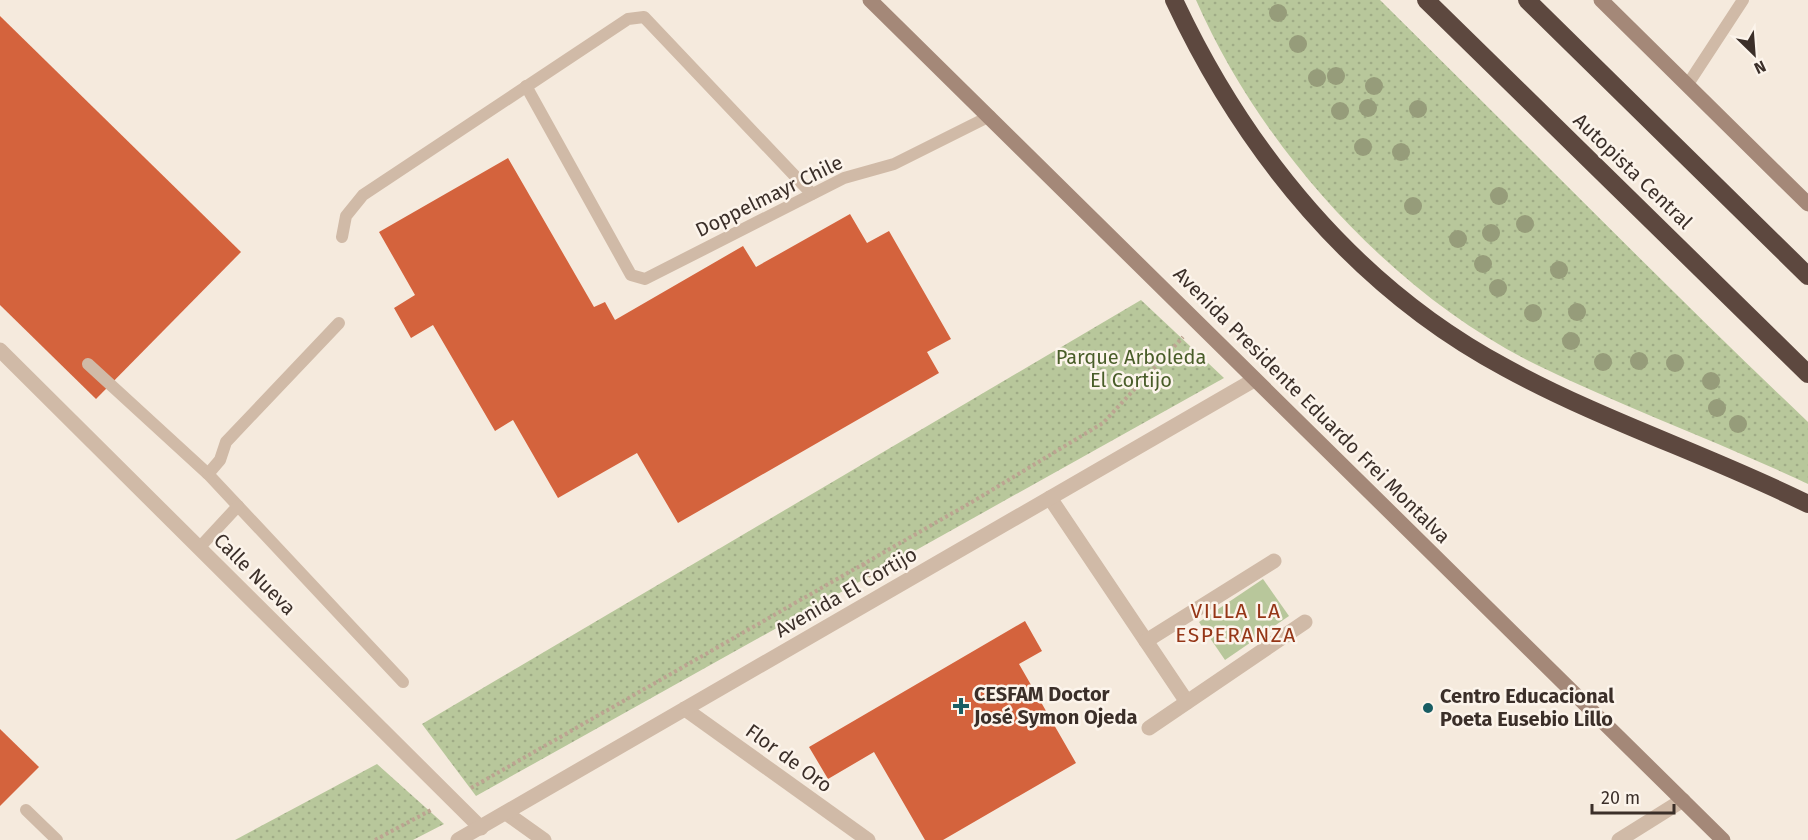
<svg xmlns="http://www.w3.org/2000/svg" width="1808" height="840" font-family="'Fira Sans',sans-serif">
	<defs>
		<pattern id="grass-dots" width="8" height="8" patternUnits="userSpaceOnUse" patternTransform="scale(1.5)"><rect width="8" height="8" fill="#b8c79b"/><path d="M2 2h.1M6 6h.1" fill="none" stroke="#9fab86" stroke-width="1.8" stroke-linecap="round"/></pattern>
	</defs>
	<rect width="100%" height="100%" fill="#f5eadd"/>
	<g fill="url(#grass-dots)">
		<path d="M 1196,0 L 1380,0 C 1523,141 1663,284 1808,422 L 1808,484 C 1719,442 1626,408 1537,365 C 1392,294 1260,147 1196,0 Z"/>
		<polygon points="1141,300 1224,378 476,796 422,724"/>
		<polygon points="377,764 444,824 413,840 235,840"/>
	</g>
	<polygon fill="#b8c79b" points="1263,579 1289,616 1225,660 1199,622"/>
	<g fill="#d4633d">
		<polygon points="0,16 241,252 96,399 0,305"/>
		<polygon points="508,158 594,307 605,302 615,320 743,246 756,267 850,214 867,243 889,231 951,339 927,352 939,373 678,523 637,453 558,498 513,420 495,431 433,325 411,338 394,308 415,295 379,232"/>
		<polygon points="1025,621 1042,651 1019,664 1076,763 943,840 925,840 874,752 828,779 809,747"/>
		<polygon points="0,729 39,767 0,806"/>
	</g>
	<g fill="none" stroke-linecap="round" stroke-linejoin="round">
		<g stroke="#bca491" stroke-width="4" stroke-dasharray="3 3" stroke-linecap="butt">
			<polyline points="863,564 871,577"/>
			<polyline points="471,788 972,502 1103,423 1183,337"/>
			<polyline points="375,840 433,809"/>
		</g>
		<g stroke="#d0baa7" stroke-width="12">
			<polyline points="1688,84 1743,0"/>
			<polyline points="526,86 631,275 645,279 844,178 894,164 990,116"/>
			<polyline points="342,237 346,216 363,195 628,19 644,17 812,194"/>
			<polyline points="88,364 208,474 403,682"/>
			<polyline points="208,474 220,460 226,442 339,323"/>
			<polyline points="199,548 238,506"/>
			<polyline points="26,810 57,840"/>
		</g>
		<g stroke="#d0baa7" stroke-width="15">
			<polyline points="0,350 481,828"/>
			<polyline points="1050,498 1187,702"/>
			<polyline points="1146,641 1274,561"/>
			<polyline points="685,709 868,840"/>
			<polyline points="1149,728 1305,622"/>
			<polyline points="506,813 544,840"/>
			<polyline points="1619,840 1683,800"/>
		</g>
		<polyline stroke="#d0baa7" stroke-width="15" points="458,840 1254,380"/>
		<g stroke="#a48878" stroke-width="15">
			<polyline points="870,0 1723,840"/>
			<polyline points="1601,0 1808,204"/>
		</g>
		<g stroke="#5d483f" stroke-width="18">
			<path d="M 1174,0 C 1245,152 1356,288 1506,368 C 1603,421 1709,455 1808,504"/>
			<polyline points="1426,0 1808,374"/>
			<polyline points="1527,0 1808,276"/>
		</g>
	</g>
	<g fill="#969c7a">
		<circle cx="1278" cy="13" r="9"/>
		<circle cx="1298" cy="44" r="9"/>
		<circle cx="1336" cy="76" r="9"/>
		<circle cx="1317" cy="78" r="9"/>
		<circle cx="1374" cy="86" r="9"/>
		<circle cx="1368" cy="108" r="9"/>
		<circle cx="1418" cy="109" r="9"/>
		<circle cx="1340" cy="111" r="9"/>
		<circle cx="1363" cy="147" r="9"/>
		<circle cx="1401" cy="152" r="9"/>
		<circle cx="1499" cy="196" r="9"/>
		<circle cx="1413" cy="206" r="9"/>
		<circle cx="1525" cy="224" r="9"/>
		<circle cx="1491" cy="233" r="9"/>
		<circle cx="1458" cy="239" r="9"/>
		<circle cx="1483" cy="264" r="9"/>
		<circle cx="1559" cy="270" r="9"/>
		<circle cx="1498" cy="288" r="9"/>
		<circle cx="1577" cy="312" r="9"/>
		<circle cx="1533" cy="313" r="9"/>
		<circle cx="1571" cy="341" r="9"/>
		<circle cx="1639" cy="361" r="9"/>
		<circle cx="1603" cy="362" r="9"/>
		<circle cx="1675" cy="363" r="9"/>
		<circle cx="1711" cy="381" r="9"/>
		<circle cx="1717" cy="408" r="9"/>
		<circle cx="1738" cy="424" r="9"/>
	</g>
	<g fill="#185d63" stroke="#fcf4eb" stroke-width="2">
		<path d="M958 697h6v6h6v6h-6v6h-6v-6h-6v-6h6z"/>
		<circle cx="1428" cy="708" r="6"/>
	</g>
	<g text-anchor="middle" stroke-width="5" stroke-linejoin="round" paint-order="stroke">
		<g font-size="20" fill="#3b2f29" stroke="#fcf4eb">
			<text transform="translate(1633 171) rotate(44)" y="7">Autopista Central</text>
			<text transform="translate(769 196) rotate(-26)" y="7">Doppelmayr Chile</text>
			<text transform="translate(1312 405) rotate(45)" y="7">Avenida Presidente Eduardo Frei Montalva</text>
			<text transform="translate(255 574) rotate(45)" y="7">Calle Nueva</text>
			<text transform="translate(846 592) rotate(-30)" y="7">Avenida El Cortijo</text>
			<text transform="translate(789 758) rotate(36)" y="7">Flor de Oro</text>
		</g>
		<g font-size="20" fill="#495d29" stroke="#fcf4eb">
			<text x="1131" y="364">Parque Arboleda<tspan x="1131" dy="23">El Cortijo</tspan></text>
		</g>
		<g font-size="20" font-weight="bold" fill="#3b2f29" stroke="#fcf4eb" text-anchor="start">
			<text x="974" y="701">CESFAM Doctor<tspan x="974" dy="23">José Symon Ojeda</tspan></text>
			<text x="1440" y="703">Centro Educacional<tspan x="1440" dy="23">Poeta Eusebio Lillo</tspan></text>
		</g>
		<g font-size="21" letter-spacing="1.5" fill="#953617" stroke="#fcf4eb">
			<text x="1236" y="618">VILLA LA<tspan x="1236" dy="24">ESPERANZA</tspan></text>
		</g>
	</g>
	<g transform="translate(1754 54) rotate(155)" stroke="#fcf4eb" stroke-width="4.5" paint-order="stroke">
	<path d="M0-4.5L10 22L0 15L-10 22Z" fill="#3b2f29"/>
	<text y="-9" font-size="16" font-weight="bold" text-anchor="middle" fill="#3b2f29">N</text>
	</g>
	<path d="M1592 804v9h82v-9" fill="none" stroke="#3b2f29" stroke-width="3"/>
	<text x="1601" y="804" font-size="18" fill="#3b2f29" stroke="#fcf4eb" stroke-width="4.5" paint-order="stroke">20 m</text>
</svg>
